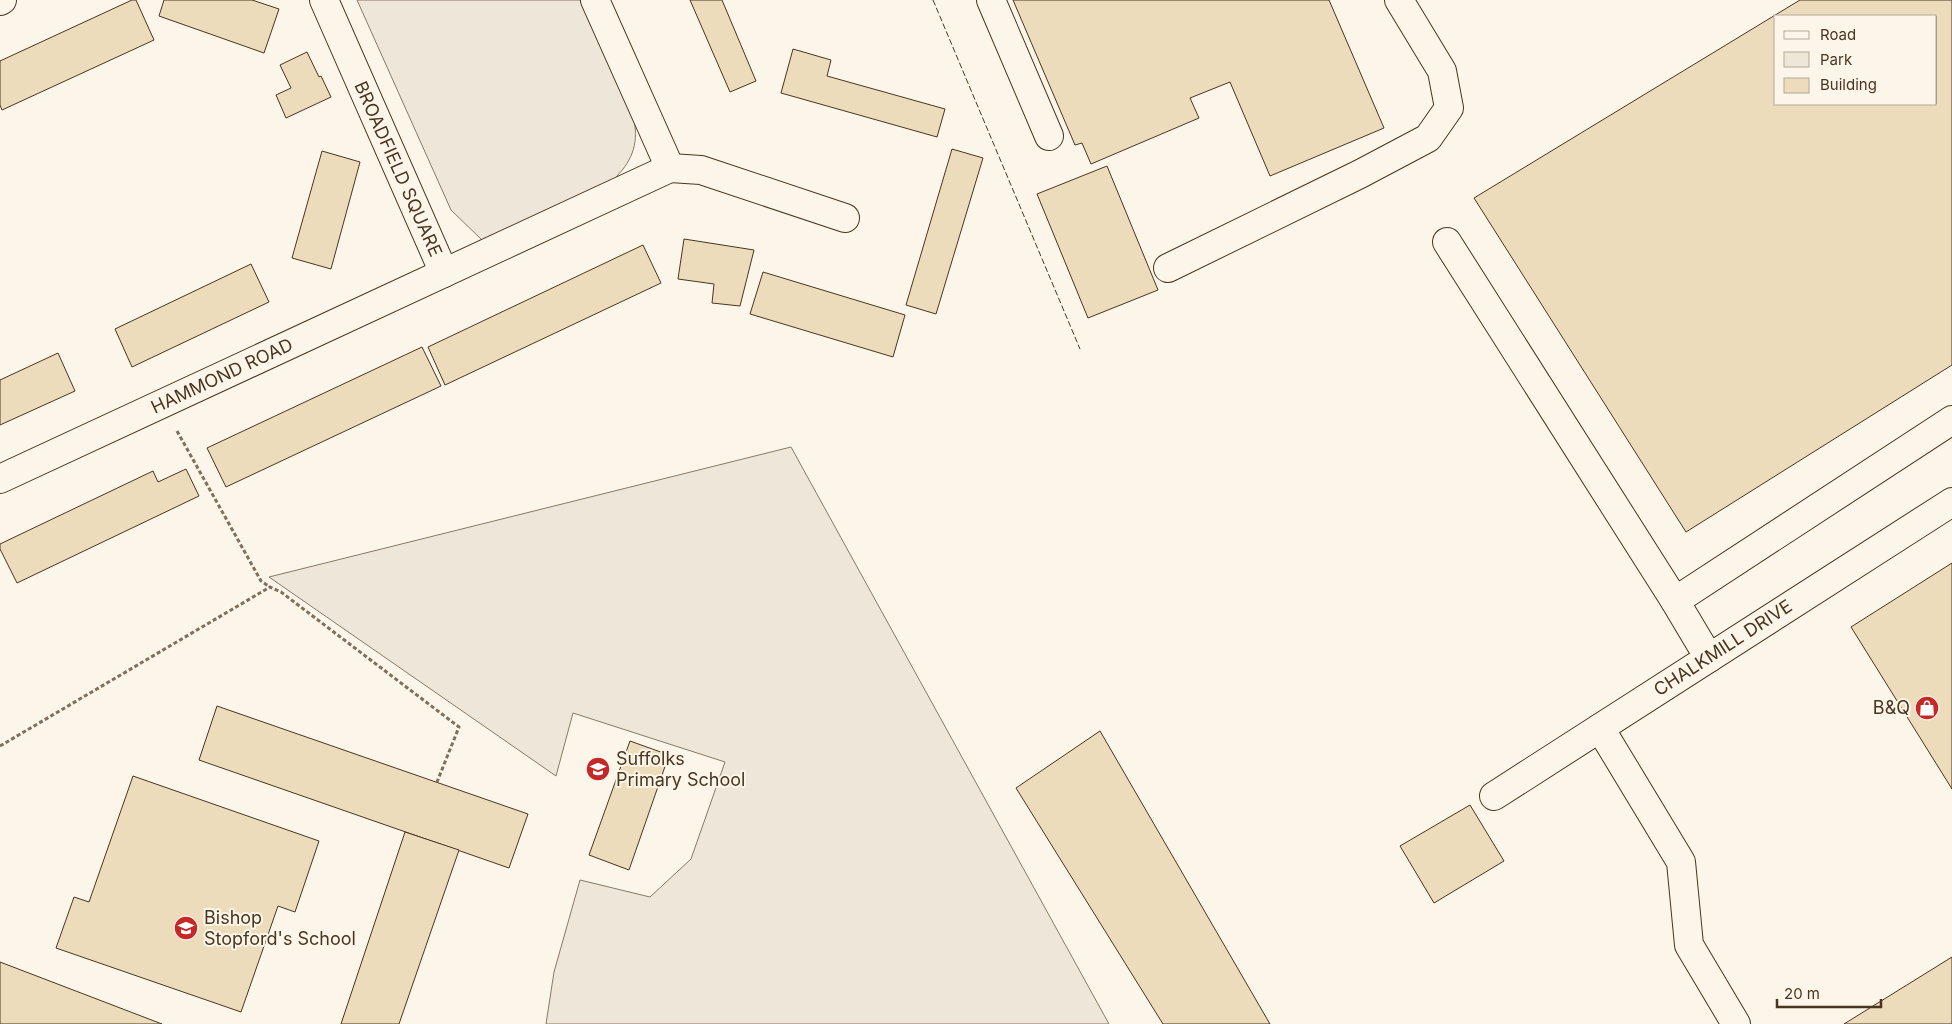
<svg xmlns="http://www.w3.org/2000/svg" width="1952" height="1024" font-family="Inter,sans-serif">
	<rect width="100%" height="100%" fill="#fbf6e9"/>
	<g fill="#ede6d9" stroke="#887966">
		<path d="M 357,0 L 580,0 L 634,120 C 639,145 631,163 613,180 L 497,236 L 482,240 L 451,210 Z"/>
		<polygon points="791,447 1109,1024 546,1024 554,972 580,880 650,897 691,859 725,762 573,713 556,776 269,577"/>
	</g>
	<g fill="#ecdcbc" stroke="#4a3520" fill-rule="evenodd">
		<polygon points="132,0 136,0 154,40 2,110 0,105 0,61"/>
		<polygon points="164,0 252,0 279,9 264,53 159,16"/>
		<polygon points="690,0 722,0 756,81 730,92"/>
		<polygon points="1013,0 1329,0 1384,128 1270,176 1230,82 1190,98 1199,118 1091,164 1082,143 1075,145"/>
		<path d="M 1800,0 L 1952,0 L 1952,365 L 1686,532 L 1474,198 ZM 1776,16 L 1936,16 L 1936,104 L 1776,104 Z"/>
		<polygon points="793,49 831,60 827,76 945,109 937,137 781,93"/>
		<polygon points="307,52 319,77 321,76 331,97 286,118 276,95 291,88 280,65"/>
		<polygon points="952,149 983,158 936,314 906,305"/>
		<polygon points="322,151 360,162 331,269 292,258"/>
		<polygon points="1107,166 1158,290 1088,318 1037,194"/>
		<polygon points="684,239 754,250 740,306 712,303 714,284 678,279"/>
		<polygon points="643,245 661,283 445,385 428,347"/>
		<polygon points="251,264 269,302 132,367 115,329"/>
		<polygon points="763,272 905,315 893,357 750,314"/>
		<polygon points="422,347 441,386 226,487 207,448"/>
		<polygon points="58,353 75,391 0,425 0,380"/>
		<polygon points="186,469 199,496 17,583 0,549 0,544 153,471 158,482"/>
		<polygon points="1952,563 1952,789 1851,627"/>
		<polygon points="217,706 528,814 509,868 199,760"/>
		<polygon points="1100,731 1270,1024 1163,1024 1016,788"/>
		<polygon points="630,741 669,755 629,870 589,855"/>
		<polygon points="133,776 319,841 295,912 278,906 241,1012 56,948 74,897 89,902"/>
		<polygon points="1470,805 1504,861 1434,903 1400,846"/>
		<polygon points="405,832 459,850 399,1024 341,1024"/>
		<polygon points="1952,957 1952,1024 1844,1024"/>
		<polygon points="0,962 162,1024 0,1024"/>
	</g>
	<g fill="none" stroke-linecap="round" stroke-linejoin="round">
		<g stroke="#4a3520" stroke-width="30">
			<g id="minor">
				<polyline points="324,0 444,273"/>
				<polyline points="991,0 1049,136"/>
				<polyline points="0,1 2,0"/>
				<polyline points="670,168 701,170 845,218"/>
				<polyline points="1447,242 1675,601 1952,420"/>
				<polyline points="1168,268 1360,174 1428,138 1449,108 1442,71 1399,0"/>
				<polyline points="0,479 670,168 595,0"/>
				<polyline points="1675,601 1709,658"/>
				<polyline points="1600,728 1681,862 1689,945 1736,1024"/>
				<polyline points="1494,796 1952,502"/>
			</g>
		</g>
		<g stroke="#7f6f5c" stroke-width="3" stroke-dasharray="4 2.5" stroke-linecap="butt">
			<polyline points="177,431 261,581 270,587"/>
			<polyline points="0,746 270,587 281,592 459,727 437,782"/>
		</g>
		<use href="#minor" stroke="#fbf6e9" stroke-width="28"/>
		<polyline stroke="#4a3520" stroke-width="1" stroke-dasharray="6 2.5" stroke-linecap="butt" points="933,0 1080,349"/>
	</g>
	<defs>
		<g id="shop-disc" transform="scale(1.25)"><circle r="9.5" fill="#c62828" stroke="#fbf6e9"/><path d="M-5-2.5h2.3a2.7 3.5 0 0 1 5.4 0H5L5.5 6h-11ZM-1.5-2.5h3a1.5 2.3 0 0 0-3 0Z" fill="#fff"/></g>
		<g id="school-disc" transform="scale(1.25)"><circle r="9.5" fill="#c62828" stroke="#fbf6e9"/><path d="M0-5L7-2L0 1L-7-2ZM-4 1L0 2.5L4 1V4Q0 6-4 4Z" fill="#fff"/></g>
	</defs>
	<g fill-rule="evenodd">
		<use href="#shop-disc" x="1927" y="708"/>
		<use href="#school-disc" x="598" y="769"/>
		<use href="#school-disc" x="186" y="928"/>
	</g>
	<g text-anchor="middle" stroke-width="4" stroke-linejoin="round" paint-order="stroke">
		<g font-size="18" fill="#4a3520" stroke="#fbf6e9">
			<text transform="translate(398 169) rotate(66)" y="6">BROADFIELD SQUARE</text>
			<text transform="translate(222 376) rotate(-25)" y="6">HAMMOND ROAD</text>
			<text transform="translate(1723 648) rotate(-33)" y="6">CHALKMILL DRIVE</text>
		</g>
		<g font-size="18" fill="#4a3520" stroke="#fbf6e9" text-anchor="start">
			<text x="1910" y="714" text-anchor="end">B&amp;Q</text>
			<text x="616" y="765">Suffolks<tspan x="616" dy="21">Primary School</tspan></text>
			<text x="204" y="924">Bishop<tspan x="204" dy="21">Stopford's School</tspan></text>
		</g>
	</g>
	<rect x="1774" y="15" width="162" height="90" fill="#fbf6e9" stroke="#b4a999"/>
	<rect x="1784" y="31" width="25" height="8" fill="#fbf6e9" stroke="#b4a999"/>
	<text x="1820" y="40" font-size="15" fill="#4a3520">Road</text>
	<rect x="1784" y="52" width="25" height="15" fill="#ede6d9" stroke="#b4a999"/>
	<text x="1820" y="65" font-size="15" fill="#4a3520">Park</text>
	<rect x="1784" y="78" width="25" height="15" fill="#ecdcbc" stroke="#b4a999"/>
	<text x="1820" y="90" font-size="15" fill="#4a3520">Building</text>
	<path d="M1777 999v8h104v-8" fill="none" stroke="#4a3520" stroke-width="2.5"/>
	<text x="1784" y="999" font-size="15" fill="#4a3520" stroke="#fbf6e9" stroke-width="4" paint-order="stroke">20 m</text>
</svg>
